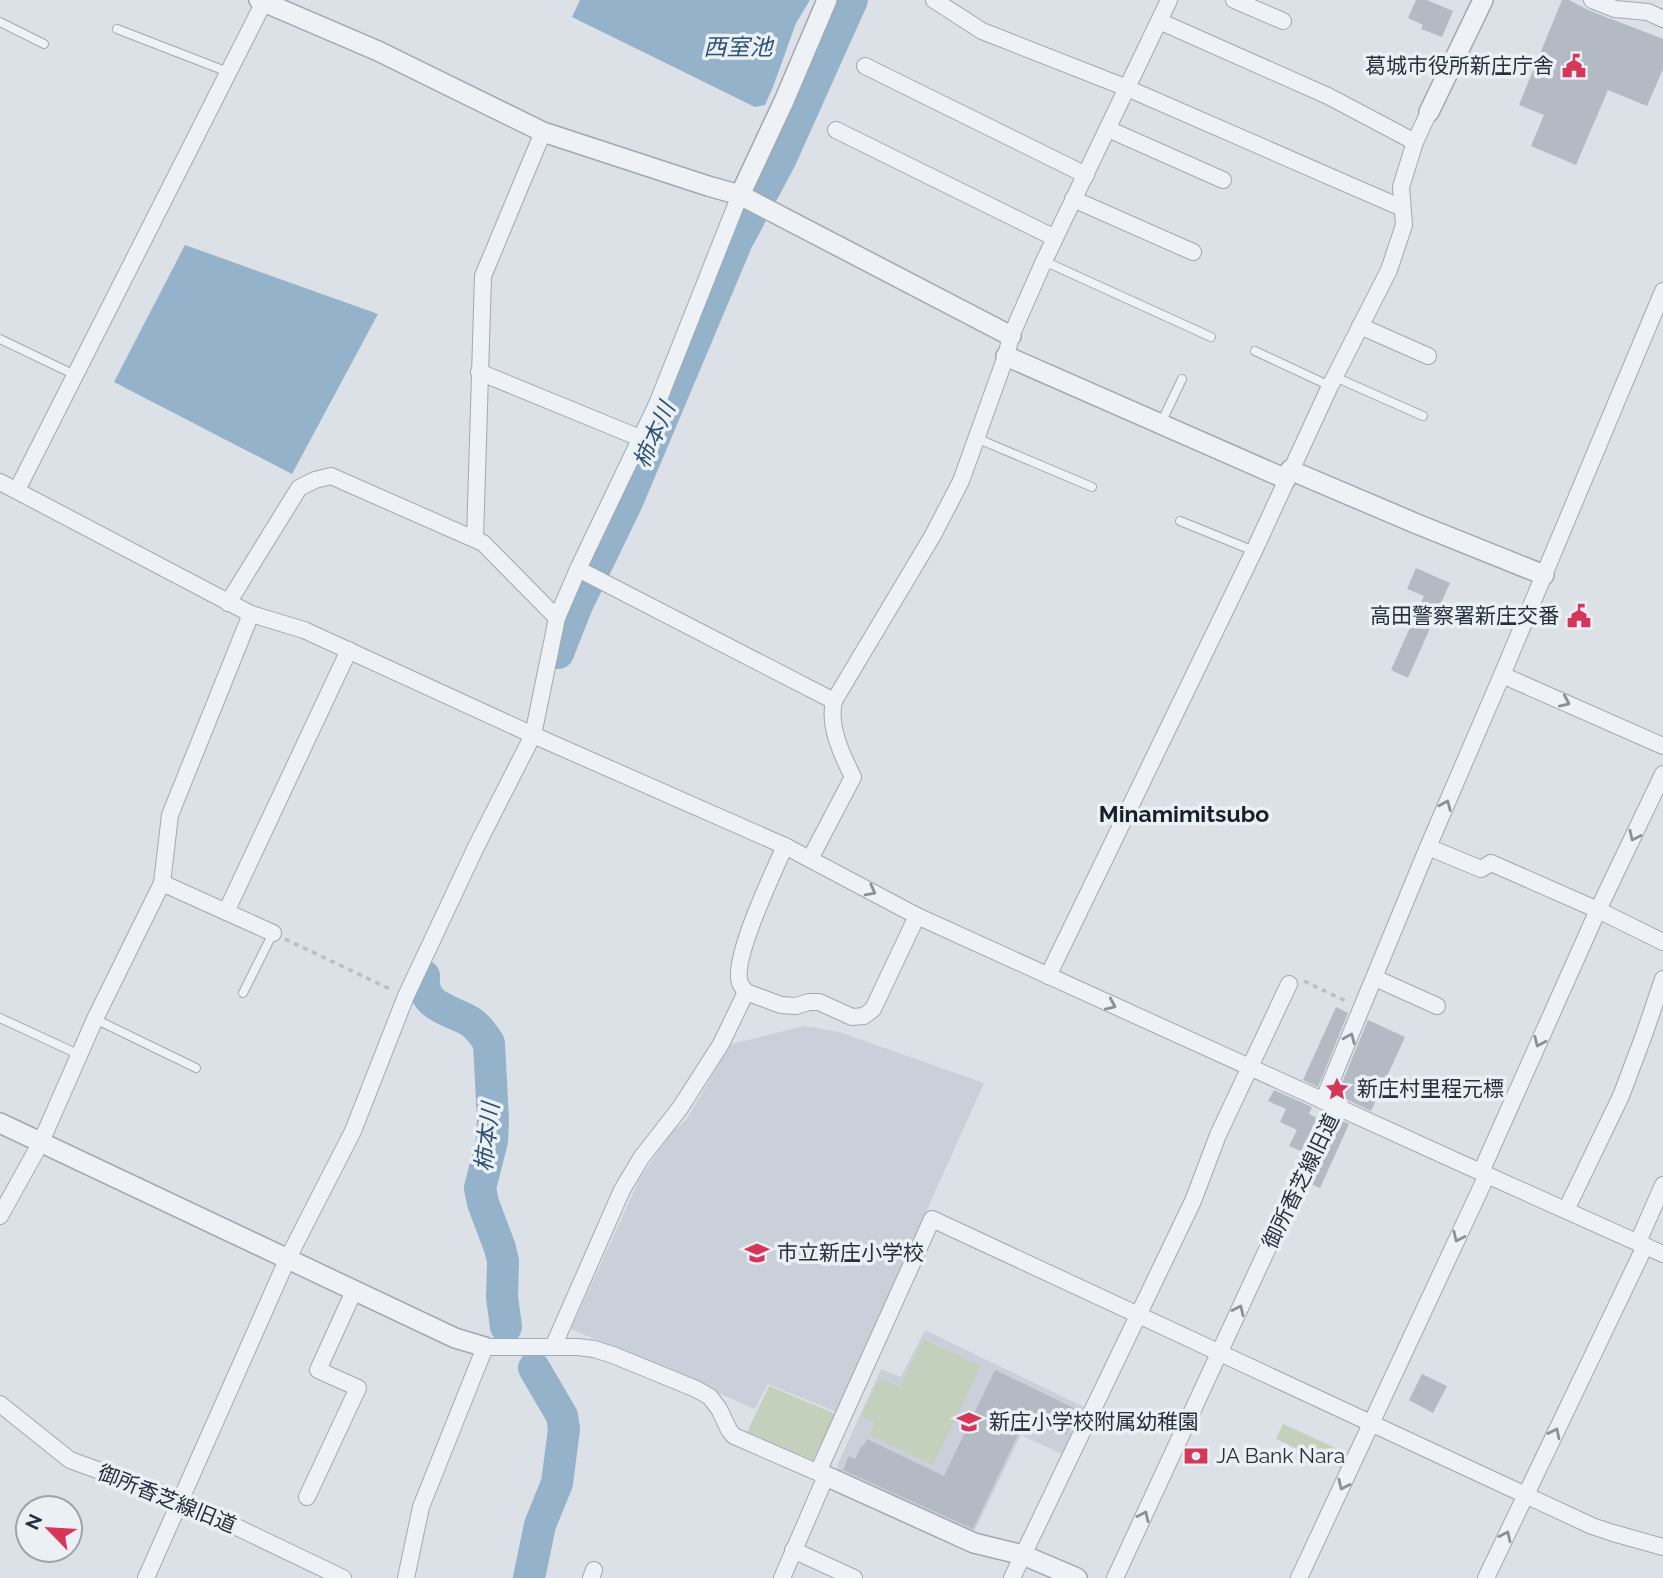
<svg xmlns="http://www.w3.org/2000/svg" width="1663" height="1578" font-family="Raleway,'Noto Sans JP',sans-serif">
	<rect width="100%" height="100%" fill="#dce1e7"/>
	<g fill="#cad0d9">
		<polygon points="805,1026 839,1032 984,1083 836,1412 768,1384 755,1409 571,1329 640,1178 673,1131 686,1120 731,1044"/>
		<polygon points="925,1330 1088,1409 1066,1456 1021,1435 973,1534 839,1473 837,1466 881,1369 901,1377"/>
	</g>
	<g fill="#c3d1bc">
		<polygon points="923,1339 981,1366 933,1465 869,1435 875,1422 861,1416 879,1378 900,1387"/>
		<polygon points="769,1386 836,1414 813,1460 747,1432"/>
		<polygon points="1283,1424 1351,1455 1344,1470 1276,1439"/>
	</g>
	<g fill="#94b2ca">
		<polygon points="580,0 810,0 796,23 773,87 765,105 755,107 572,17"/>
		<polygon points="185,245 378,314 292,474 114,382"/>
	</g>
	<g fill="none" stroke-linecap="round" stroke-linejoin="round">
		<g stroke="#94b2ca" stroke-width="32">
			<polyline points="764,190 781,158 852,0"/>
			<polyline points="558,653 577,605 627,502 737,241 750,217"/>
			<path d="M 424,976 C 421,1008 450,1009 471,1022 C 478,1027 484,1035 489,1043 L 493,1120 L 492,1141 L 480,1188 L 483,1203 L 500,1248 L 503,1261 L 502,1297 L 506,1327"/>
			<polyline points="529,1578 540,1525 557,1483 564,1429 562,1416 534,1368"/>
		</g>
	</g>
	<g fill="#b3bac4">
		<polygon points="1416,0 1427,0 1453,11 1442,37 1421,29 1423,25 1408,18"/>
		<polygon points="1562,0 1569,0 1588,10 1663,39 1663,69 1647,106 1608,90 1576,165 1531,146 1544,115 1519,105"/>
		<polygon points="1416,568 1450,583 1408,678 1391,670 1424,596 1407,589"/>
		<polygon points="1336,1007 1348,1013 1318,1087 1303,1080"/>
		<polygon points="1368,1020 1405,1037 1371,1111 1337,1095"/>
		<polygon points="1274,1090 1312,1107 1309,1114 1317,1118 1301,1151 1289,1146 1297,1130 1280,1122 1286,1109 1268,1101"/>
		<polygon points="1339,1119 1349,1124 1320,1188 1309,1183"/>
		<polygon points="995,1370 1078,1410 1066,1435 1027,1416 973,1529 843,1470 849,1456 855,1459 862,1445 864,1446 867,1439 944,1476"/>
		<polygon points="1422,1374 1447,1386 1433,1413 1409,1400"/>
	</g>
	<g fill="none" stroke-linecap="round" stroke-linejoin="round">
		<g stroke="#a1a8b1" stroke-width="10">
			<g id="service">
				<polyline points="0,22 44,44"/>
				<polyline points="117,29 228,72"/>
				<polyline points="1044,261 1211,337"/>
				<polyline points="0,339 75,375"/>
				<polyline points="1255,351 1330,386"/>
				<polyline points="1335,377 1423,416"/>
				<polyline points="1161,423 1182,379"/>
				<polyline points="976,438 1092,487"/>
				<polyline points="1180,521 1254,551"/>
				<polyline points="243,993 273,933"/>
				<polyline points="0,1018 80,1055"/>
				<polyline points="95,1019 196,1068"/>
			</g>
		</g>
		<g stroke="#a1a8b1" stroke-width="18">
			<g id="minor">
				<polyline points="934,0 982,31 1127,88 1402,208"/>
				<polyline points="1234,0 1283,21"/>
				<polyline points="1592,0 1615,9 1648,12 1663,19"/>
				<polyline points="1159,21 1328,96 1415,142"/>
				<polyline points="865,66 1086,175"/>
				<polyline points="1108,129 1223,180"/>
				<polyline points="836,130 1055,238"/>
				<polyline points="1073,199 1193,252"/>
				<polyline points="1360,326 1428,356"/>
				<polyline points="479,372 640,438"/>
				<polyline points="0,482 251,614 304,630 533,735 785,846 917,916 1487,1175 1663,1254"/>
				<polyline points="17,490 265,0"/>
				<polyline points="475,539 483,276 543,132"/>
				<polyline points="578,569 834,701"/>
				<polyline points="228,603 299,488 315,480 331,476 483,543 557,618"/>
				<polyline points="1502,675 1663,746"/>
				<polyline points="1428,847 1481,869 1491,863 1598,910 1663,942"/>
				<path d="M 810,859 L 853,777 C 842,755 828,726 834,701 L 933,535 L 961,481 L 1006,356 L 1011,336 L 1044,261 L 1169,0"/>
				<polyline points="162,883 273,933"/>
				<polyline points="226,912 349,650"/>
				<polyline points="1048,976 1254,551 1330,386 1389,270 1404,225 1401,187 1415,142 1429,112"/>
				<polyline points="1375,978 1437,1006"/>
				<path d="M 746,992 C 744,989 741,986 740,983 C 731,960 774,871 785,846"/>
				<polyline points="1323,1101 1428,847 1502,675 1663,291"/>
				<polyline points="1481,1172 1598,910 1663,774"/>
				<polyline points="1566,1210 1621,1096 1644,1035 1663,979"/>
				<polyline points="0,1216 41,1142 95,1019 162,883 170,815 251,614"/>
				<polyline points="1638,1242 1663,1185"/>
				<polyline points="553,1347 622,1190 641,1158 680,1108 721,1044 746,992 781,1005 796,1006 809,1002 819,1002 852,1017 864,1016 873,1009 917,916"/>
				<polyline points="0,1404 70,1460 180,1500 343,1578"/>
				<polyline points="818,1472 932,1219 1592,1526 1613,1533 1663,1547"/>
				<polyline points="307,1497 358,1388 318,1370 354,1291"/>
				<polyline points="793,1550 854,1578"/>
				<polyline points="146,1578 287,1260 353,1131 406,996 476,847 533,735 557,618 578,569 657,404 740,195"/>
				<polyline points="406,1578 421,1507 485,1347 578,1347 594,1349 613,1355 696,1389 710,1397 719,1409 729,1430 734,1436 826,1476 782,1578"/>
				<polyline points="591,1578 594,1570"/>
				<polyline points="1012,1578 1193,1201 1218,1135 1289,984"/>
				<polyline points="1115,1578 1334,1105"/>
				<polyline points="1299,1578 1487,1175"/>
				<polyline points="1486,1578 1645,1246"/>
			</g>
		</g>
		<g stroke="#a1a8b1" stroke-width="22">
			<g id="tertiary">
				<polyline points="259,0 378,51 543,132 708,186 740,195 1011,336"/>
				<polyline points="1429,112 1483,0"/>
				<polyline points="740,195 784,101 827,0"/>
				<polyline points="1006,356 1286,479"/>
				<polyline points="1290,470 1417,524 1544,575"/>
				<polyline points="0,1123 455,1338 485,1347"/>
				<polyline points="826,1476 974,1543 1023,1555 1077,1578"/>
			</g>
		</g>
		<g stroke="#babfc5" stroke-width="3.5" stroke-dasharray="5 5" stroke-linecap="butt">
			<polyline points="285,939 392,990"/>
			<polyline points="1304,981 1348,1002"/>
		</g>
		<use href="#service" stroke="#eef1f5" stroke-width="8"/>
		<use href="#minor" stroke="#eef1f5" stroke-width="16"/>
		<use href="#tertiary" stroke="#eef1f5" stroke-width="19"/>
	</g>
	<defs><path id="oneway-chevron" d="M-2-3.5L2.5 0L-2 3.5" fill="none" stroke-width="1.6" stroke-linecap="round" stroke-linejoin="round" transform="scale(1.75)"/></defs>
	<g stroke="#8a909a">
		<use href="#oneway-chevron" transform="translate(1565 702) rotate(24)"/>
		<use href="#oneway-chevron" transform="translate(1446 805) rotate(-67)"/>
		<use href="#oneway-chevron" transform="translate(1634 836) rotate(115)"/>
		<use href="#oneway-chevron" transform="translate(871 891) rotate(28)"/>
		<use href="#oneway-chevron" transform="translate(1111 1005) rotate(24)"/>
		<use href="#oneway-chevron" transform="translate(1350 1038) rotate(-67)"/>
		<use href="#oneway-chevron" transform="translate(1539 1042) rotate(114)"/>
		<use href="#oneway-chevron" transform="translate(1458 1237) rotate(115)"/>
		<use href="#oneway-chevron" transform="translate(1239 1310) rotate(-65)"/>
		<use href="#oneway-chevron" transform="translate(1555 1433) rotate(-64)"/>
		<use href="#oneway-chevron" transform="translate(1343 1485) rotate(115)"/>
		<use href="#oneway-chevron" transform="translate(1144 1516) rotate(-65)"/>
		<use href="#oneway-chevron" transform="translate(1506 1536) rotate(-65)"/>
	</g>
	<defs>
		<g id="civic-bare" transform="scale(1.89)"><path d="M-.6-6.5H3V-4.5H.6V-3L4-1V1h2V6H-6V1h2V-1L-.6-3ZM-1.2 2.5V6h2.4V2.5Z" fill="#d5375b" stroke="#ebf0f5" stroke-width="2.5" paint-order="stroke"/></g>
		<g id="sight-bare" transform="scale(1.89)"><path d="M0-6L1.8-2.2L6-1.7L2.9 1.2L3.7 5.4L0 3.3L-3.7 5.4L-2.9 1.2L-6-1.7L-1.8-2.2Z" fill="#d5375b" stroke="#ebf0f5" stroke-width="2.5" paint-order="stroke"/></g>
		<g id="school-bare" transform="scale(1.89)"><path d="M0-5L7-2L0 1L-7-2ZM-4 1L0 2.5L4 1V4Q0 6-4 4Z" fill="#d5375b" stroke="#ebf0f5" stroke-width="2.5" paint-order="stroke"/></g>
		<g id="bank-bare" transform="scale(1.89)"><path d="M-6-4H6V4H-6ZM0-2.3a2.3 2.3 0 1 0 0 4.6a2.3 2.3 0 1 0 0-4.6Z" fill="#d5375b" stroke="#ebf0f5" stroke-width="2.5" paint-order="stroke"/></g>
	</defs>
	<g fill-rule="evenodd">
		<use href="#civic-bare" x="1574" y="66"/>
		<use href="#civic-bare" x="1579" y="616"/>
		<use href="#sight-bare" x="1337" y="1089"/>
		<use href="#school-bare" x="757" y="1253"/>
		<use href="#school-bare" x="969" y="1422"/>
		<use href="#bank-bare" x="1196" y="1456"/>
	</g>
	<g text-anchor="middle" stroke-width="7" stroke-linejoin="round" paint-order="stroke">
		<g font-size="21" fill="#25303e" stroke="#ebf0f5" text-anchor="start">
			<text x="1554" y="73" text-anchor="end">葛城市役所新庄庁舎</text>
			<text x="1559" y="623" text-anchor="end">高田警察署新庄交番</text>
			<text x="1357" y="1096">新庄村里程元標</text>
			<text x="777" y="1260">市立新庄小学校</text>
			<text x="989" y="1429">新庄小学校附属幼稚園</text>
			<text x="1216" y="1463">JA Bank Nara</text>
		</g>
		<g font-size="21" fill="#25303e" stroke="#ebf0f5">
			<text transform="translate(1301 1181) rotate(-64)" y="7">御所香芝線旧道</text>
			<text transform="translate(167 1499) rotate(22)" y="7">御所香芝線旧道</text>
		</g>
		<g font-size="23" font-style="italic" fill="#2d5274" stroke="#ebf0f5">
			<text x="738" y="55">西室池</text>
			<text transform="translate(654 435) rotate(-66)" y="8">柿本川</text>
			<text transform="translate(487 1137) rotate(-84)" y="8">柿本川</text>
		</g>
		<g font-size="23" font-weight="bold" fill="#17212e" stroke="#ebf0f5">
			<text x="1184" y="822">Minamimitsubo</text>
		</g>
	</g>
	<g transform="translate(49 1529) rotate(295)"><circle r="33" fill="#ebf0f5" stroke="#9ca3ac" stroke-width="2"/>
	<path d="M0-5L12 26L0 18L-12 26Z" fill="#d5375b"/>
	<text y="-10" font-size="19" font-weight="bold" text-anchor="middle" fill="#25303e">N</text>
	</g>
</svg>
